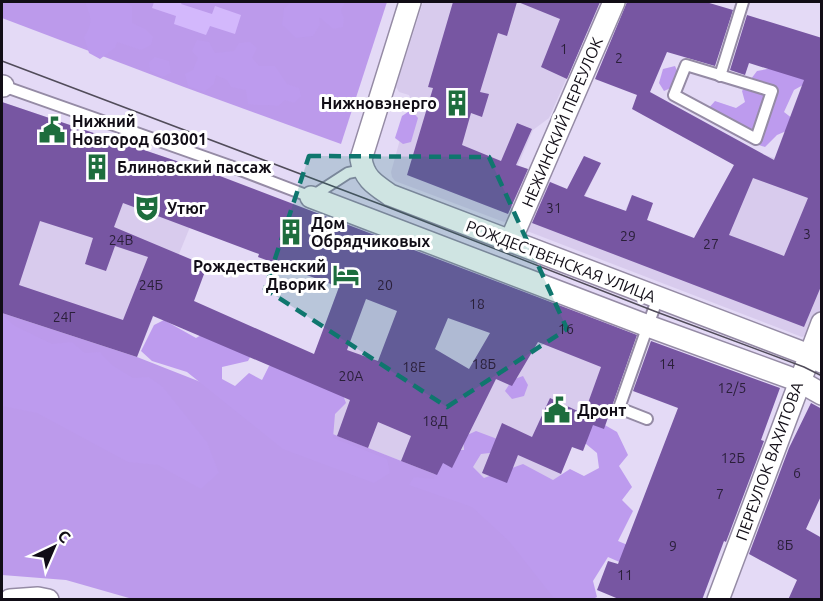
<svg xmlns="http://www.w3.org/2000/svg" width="823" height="601" font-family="Ubuntu,sans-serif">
	<rect width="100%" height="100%" fill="#e4daf6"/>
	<g fill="#d8cbed">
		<polygon points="423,2 605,2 592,33 587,32 549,118 533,130 518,165 531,171 508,220 504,222 395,181 392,177 391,172 411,100 409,95 399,92 396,87"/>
		<polygon points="2,102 212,173 137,357 2,313"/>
		<polygon points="821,113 821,309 810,335 802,337 527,231 525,226 544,179 567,189 584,156 601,163 585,196 625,211 632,195 653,203 647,220 694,238 734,165 754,176 765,155 775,158"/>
		<polygon points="355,202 625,305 572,447 530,549 437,475 291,418 360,230 342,222"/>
	</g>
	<g fill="#bc9aeb">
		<polygon points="2,2 387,2 341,144 184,87 2,18"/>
		<polygon points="2,313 137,357 437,475 578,599 136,600 66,580 2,575"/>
	</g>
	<g fill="#bd9bee">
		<path d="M 85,2 L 126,2 L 132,6 L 132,23 L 145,29 L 153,37 L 151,45 L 141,50 L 117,42 L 115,48 L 100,59 L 89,53 L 84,37 C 94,23 90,15 85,2 Z"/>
		<polygon points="291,2 345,2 341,11 344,18 343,27 333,29 319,17 320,25 313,36 296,38 282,25 284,8"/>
		<path d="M 197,40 L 209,42 L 215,53 L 234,51 L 239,43 L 250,42 L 257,48 L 252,58 L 259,66 L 275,66 L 287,84 L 299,88 L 301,96 L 294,103 L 285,100 L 278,106 C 268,104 258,106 248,104 L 246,90 L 231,87 L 227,80 L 216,75 L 214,84 L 204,92 L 188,86 L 185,74 L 193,70 L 198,58 L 192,51 Z"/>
		<polygon points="155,57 169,61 171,73 162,77 150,71 149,62"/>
		<polygon points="793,64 806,71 803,85 794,90 784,112 793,119 791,129 777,135 765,147 750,142 743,130 707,110 715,101 736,108 745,102 742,91 757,71"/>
		<polygon points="675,66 679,75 673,87 664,91 659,83 663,69"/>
		<polygon points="411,110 418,118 411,142 403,144 395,138 402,116"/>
		<polygon points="2,314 15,326 52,344 72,342 85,353 100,352 112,365 133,378 149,377 163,387 207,442 219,473 201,489 158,465 128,462 37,413 2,406"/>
		<polygon points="164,320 196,338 225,322 259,340 248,361 222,367 222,379 235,386 249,373 262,380 269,366 287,359 341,390 346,403 335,414 333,438 387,459 390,473 374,483 283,449 187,372 152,361 141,351 154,325"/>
		<polygon points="523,376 528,385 524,396 512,399 505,391 512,380"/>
		<polygon points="589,416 617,432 628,455 619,466 632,487 622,500 633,511 618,541 642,551 640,571 608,557 593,581 597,597 593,599 558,599 553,597 509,541 472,507 409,485 414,477 434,479 437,460 450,450 464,450 463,437 476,431 500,440 498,452 481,454 473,467 484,478 523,464 553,480 570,469 584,476 599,468 597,453 580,439"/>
	</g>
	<polygon fill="#d3b8fc" points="154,2 182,2 181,4 212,14 215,6 241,15 235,34 210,26 206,35 174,24 176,16 152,8"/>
	<g fill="#7756a2" fill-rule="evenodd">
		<polygon points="453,2 517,2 507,36 498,33 480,92 489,94 482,117 471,113 462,145 501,161 517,123 532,129 516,165 528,169 508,214 407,175 433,88 428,87"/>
		<polygon points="518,2 600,2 567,79 541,67 560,19"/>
		<path d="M 627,2 L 706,2 L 733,10 L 715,66 L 667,52 L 650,92 L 774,160 L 804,80 L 749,63 L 745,75 L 730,70 L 747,15 L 822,38 L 822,284 L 804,327 L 532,223 L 550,182 L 567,189 L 584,156 L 601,163 L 584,196 L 626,211 L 632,195 L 653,203 L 647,220 L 694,238 L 734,165 L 632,109 L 637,95 L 595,79 ZM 753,178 L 808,198 L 784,256 L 729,235 Z"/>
		<path d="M 2,102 L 212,173 L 637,335 L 604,429 L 593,425 L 583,451 L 572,447 L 561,474 L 518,455 L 507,483 L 482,473 L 502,423 L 532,437 L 550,398 L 584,414 L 601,367 L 538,342 L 512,386 L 496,379 L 452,468 L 443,463 L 437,475 L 401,461 L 411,436 L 378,422 L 368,448 L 337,436 L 350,400 L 153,316 L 137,357 L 2,313 ZM 123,203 L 259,254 L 258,257 L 339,287 L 314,354 L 194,301 L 207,266 L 114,227 ZM 40,221 L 93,238 L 85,264 L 106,271 L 115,246 L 148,257 L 123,320 L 19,285 ZM 366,299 L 397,311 L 378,361 L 347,350 ZM 448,318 L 490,333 L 469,369 L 435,349 Z"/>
		<polygon points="651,341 780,388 761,440 764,441 726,542 724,541 702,600 621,600 597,590 608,561 618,564 678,408 633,391"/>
		<polygon points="811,403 822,409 822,494 806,529 822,538 822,600 788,600 797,580 749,554 789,448"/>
	</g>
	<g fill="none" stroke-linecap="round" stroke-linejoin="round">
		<g stroke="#958ba5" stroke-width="14">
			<g id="lane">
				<polygon points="686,65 772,91 756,139 674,95"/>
				<polyline points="720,76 743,2"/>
				<polyline points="3,86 230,166 311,197 348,173 363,170"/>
				<polyline points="647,419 619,408 658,297"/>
			</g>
		</g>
		<g stroke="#958ba5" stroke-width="24">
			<g id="street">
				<path d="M 410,2 L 361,159 C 364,178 374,184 390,195 L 809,355 L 822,362"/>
				<polyline points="2,86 3,86"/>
				<polyline points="311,197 648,326 799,381 822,394"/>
				<polyline points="510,242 614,2"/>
				<polyline points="10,600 38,598 48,600"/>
				<polyline points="718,600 822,323"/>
			</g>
		</g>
		<use href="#lane" stroke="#fff" stroke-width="10"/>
		<use href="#street" stroke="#fff" stroke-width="21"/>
		<polyline stroke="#514c5a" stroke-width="1.5" points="2,61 385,206 654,311 804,367 822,376"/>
	</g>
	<path fill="#0f766e" fill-opacity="0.2" stroke="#0f766e" stroke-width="4.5" stroke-dasharray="12 8" stroke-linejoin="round" d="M 309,156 L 489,157 L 567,329 L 447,407 L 265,289 Z"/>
	<defs>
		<g id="building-bare" transform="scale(2.07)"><path d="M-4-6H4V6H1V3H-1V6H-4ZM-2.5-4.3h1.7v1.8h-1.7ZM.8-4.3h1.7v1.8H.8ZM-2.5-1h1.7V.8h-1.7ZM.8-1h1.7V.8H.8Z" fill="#1d6d3d" stroke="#fff" stroke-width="2.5" paint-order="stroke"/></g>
		<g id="civic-bare" transform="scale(2.07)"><path d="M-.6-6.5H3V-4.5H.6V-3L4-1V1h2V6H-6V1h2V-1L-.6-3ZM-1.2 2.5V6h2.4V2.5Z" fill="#1d6d3d" stroke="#fff" stroke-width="2.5" paint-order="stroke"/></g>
		<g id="theatre-bare" transform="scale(2.07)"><path d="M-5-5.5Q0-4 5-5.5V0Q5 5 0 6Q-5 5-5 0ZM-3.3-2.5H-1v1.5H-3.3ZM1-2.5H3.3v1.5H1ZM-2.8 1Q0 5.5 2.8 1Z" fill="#1d6d3d" stroke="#fff" stroke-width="2.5" paint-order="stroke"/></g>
		<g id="hotel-bare" transform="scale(2.07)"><path d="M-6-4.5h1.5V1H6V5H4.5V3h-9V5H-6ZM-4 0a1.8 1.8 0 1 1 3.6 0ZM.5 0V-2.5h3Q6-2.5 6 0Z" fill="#1d6d3d" stroke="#fff" stroke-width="2.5" paint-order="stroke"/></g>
	</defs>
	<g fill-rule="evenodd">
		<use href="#building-bare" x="457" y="103"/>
		<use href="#civic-bare" x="52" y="130"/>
		<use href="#building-bare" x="97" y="167"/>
		<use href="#theatre-bare" x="147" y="208"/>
		<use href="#building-bare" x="291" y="232"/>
		<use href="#hotel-bare" x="346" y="275"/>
		<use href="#civic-bare" x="557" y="410"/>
	</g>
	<g text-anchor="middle" stroke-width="6" stroke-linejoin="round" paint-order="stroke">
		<g font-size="14" fill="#2a1f39">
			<text x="564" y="54">1</text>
			<text x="619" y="63">2</text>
			<text x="554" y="213">31</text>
			<text x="807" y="239">3</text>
			<text x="628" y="241">29</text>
			<text x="121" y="245">24В</text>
			<text x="711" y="249">27</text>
			<text x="151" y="290">24Б</text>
			<text x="385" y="290">20</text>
			<text x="477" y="309">18</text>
			<text x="64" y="322">24Г</text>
			<text x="566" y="334">16</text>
			<text x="484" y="369">18Б</text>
			<text x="667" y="369">14</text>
			<text x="414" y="372">18Е</text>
			<text x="351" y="381">20А</text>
			<text x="732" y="393">12/5</text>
			<text x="435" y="426">18Д</text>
			<text x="733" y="463">12Б</text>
			<text x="797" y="478">6</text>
			<text x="720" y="499">7</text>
			<text x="785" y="550">8Б</text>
			<text x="673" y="551">9</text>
			<text x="625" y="580">11</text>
		</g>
		<g font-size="16" font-weight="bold" fill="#110d16" stroke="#fff" text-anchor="start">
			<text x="437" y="109" text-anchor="end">Нижновэнерго</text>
			<text x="72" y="127">Нижний<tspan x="72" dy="18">Новгород 603001</tspan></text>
			<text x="117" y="173">Блиновский пассаж</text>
			<text x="167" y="214">Утюг</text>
			<text x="311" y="229">Дом<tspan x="311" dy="18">Обрядчиковых</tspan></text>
			<text x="326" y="272" text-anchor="end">Рождественский<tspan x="326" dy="18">Дворик</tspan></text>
			<text x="577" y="416">Дронт</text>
		</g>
		<g font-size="16" fill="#110d16" stroke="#fff">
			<text transform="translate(562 122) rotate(-67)" y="6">НЕЖИНСКИЙ ПЕРЕУЛОК</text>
			<text transform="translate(561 261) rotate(21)" y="6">РОЖДЕСТВЕНСКАЯ УЛИЦА</text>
			<text transform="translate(769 461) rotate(-70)" y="6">ПЕРЕУЛОК ВАХИТОВА</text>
		</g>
	</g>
	<rect width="823" height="601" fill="none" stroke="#110d16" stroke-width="6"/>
	<g transform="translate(54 547) rotate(44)" stroke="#ffffff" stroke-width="4.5" paint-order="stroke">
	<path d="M0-4.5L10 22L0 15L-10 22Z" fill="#110d16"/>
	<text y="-9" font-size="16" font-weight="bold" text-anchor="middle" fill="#110d16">С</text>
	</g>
</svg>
